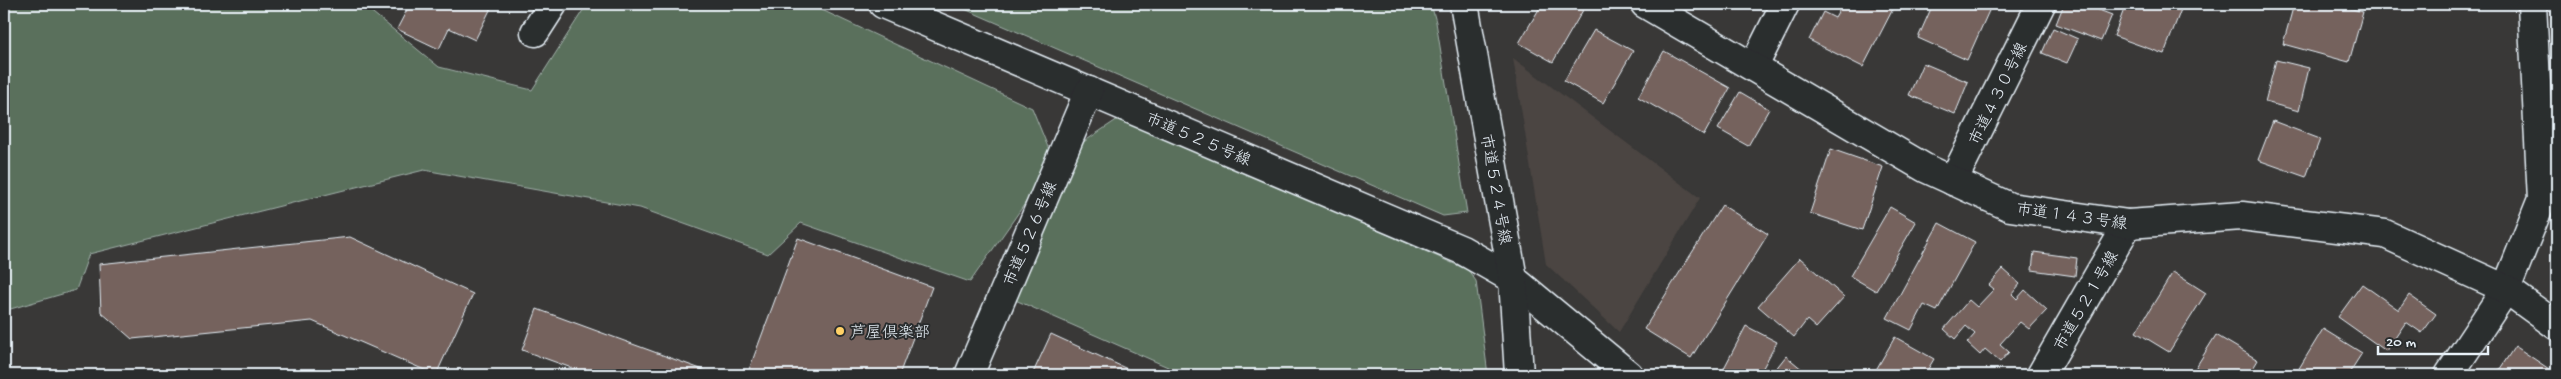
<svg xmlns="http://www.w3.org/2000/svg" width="2561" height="379" font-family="'Gochi Hand','Klee One',sans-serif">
	<rect width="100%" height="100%" fill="#393837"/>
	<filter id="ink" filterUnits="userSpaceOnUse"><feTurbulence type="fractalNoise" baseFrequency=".02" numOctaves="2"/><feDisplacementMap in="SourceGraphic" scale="10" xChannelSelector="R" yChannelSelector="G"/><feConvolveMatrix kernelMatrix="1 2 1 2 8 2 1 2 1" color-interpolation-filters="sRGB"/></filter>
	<g filter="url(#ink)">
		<polygon fill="#4b4542" points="1513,58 1700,198 1619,332 1546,264"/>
		<g fill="#5a705c" stroke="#a1b0aa">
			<polygon points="4,4 362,4 439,67 532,90 587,4 809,4 1032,108 1054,162 970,282 801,223 768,254 640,208 424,170 89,254 76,290 7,310 4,316"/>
			<polygon points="953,4 1431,4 1436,22 1467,213 1443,216"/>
			<polygon points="1121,117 1468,270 1476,281 1488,375 1186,375 1013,299 1076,147"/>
		</g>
		<g fill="#74625d" stroke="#e8f1f8">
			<polygon points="410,4 488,4 492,6 475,40 449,28 439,49 397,29"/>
			<polygon points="1542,4 1572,4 1583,10 1553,62 1519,43"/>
			<polygon points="1843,4 1887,4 1894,7 1863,67 1809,40 1823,12 1835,18"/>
			<polygon points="1933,4 1992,4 1967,60 1918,38"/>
			<polygon points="2064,4 2083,4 2112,15 2101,41 2056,24"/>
			<polygon points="2126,4 2183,4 2164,54 2114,36"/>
			<polygon points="2294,4 2334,4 2363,12 2349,62 2283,44"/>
			<polygon points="2053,28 2078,39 2067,63 2042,53"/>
			<polygon points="1594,30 1633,51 1603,103 1564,81"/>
			<polygon points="1664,51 1730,88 1704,135 1638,97"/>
			<polygon points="2276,60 2309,68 2299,111 2265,102"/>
			<polygon points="1923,63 1968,82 1955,114 1909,95"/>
			<polygon points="1740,92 1769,109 1748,146 1718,129"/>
			<polygon points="2273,121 2320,139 2306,177 2258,160"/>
			<polygon points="1831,149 1883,167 1862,230 1810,213"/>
			<polygon points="1722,205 1768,234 1691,358 1644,329"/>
			<polygon points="1890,207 1916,222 1876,291 1850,276"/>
			<polygon points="1939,223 1975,242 1937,311 1924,305 1911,330 1887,318"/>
			<polygon points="350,237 473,294 436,375 312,321 132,339 101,312 99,264"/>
			<polygon points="798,238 932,287 899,375 747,375"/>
			<polygon points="2034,252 2077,258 2075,276 2032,270"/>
			<polygon points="1800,258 1844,297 1816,328 1807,320 1794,337 1758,306"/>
			<polygon points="2003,269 2020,284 2012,294 2017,299 2025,290 2047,310 2029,329 2020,322 2000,344 2009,352 2000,362 1985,349 1980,355 1967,343 1975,334 1966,326 1955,339 1944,329 1969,300 1977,307 1994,289 1989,285"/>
			<polygon points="2173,272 2206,293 2169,352 2136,332"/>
			<polygon points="2362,284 2399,310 2409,295 2436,314 2422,333 2406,322 2386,351 2338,317"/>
			<polygon points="537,309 717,375 591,375 522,350"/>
			<polygon points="1746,326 1777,342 1759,375 1737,375 1724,368"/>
			<polygon points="2323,329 2362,353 2348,375 2295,375"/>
			<polygon points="1051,334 1136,373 1134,375 1032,375"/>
			<polygon points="2216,335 2258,360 2249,375 2191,375"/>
			<polygon points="1895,337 1934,359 1928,369 1939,375 1873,375"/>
			<polygon points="2515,346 2552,371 2549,375 2496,375"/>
			<polygon points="1786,356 1809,375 1771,375"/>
		</g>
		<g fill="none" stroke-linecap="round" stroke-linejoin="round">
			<g stroke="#e8f1f8" stroke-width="31">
				<g id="street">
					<polyline points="883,4 1462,250 1513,279 1629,375"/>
					<polyline points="535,32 553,4"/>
					<polyline points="1754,66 1785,4"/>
					<polyline points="1953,181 2041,4"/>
					<polyline points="969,375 1089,91"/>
					<polyline points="2041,375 2128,224"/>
					<polyline points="2449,375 2506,289 2542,199 2532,4"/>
				</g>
			</g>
			<g stroke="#e8f1f8" stroke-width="31">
				<g id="secondary">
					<polyline points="1464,4 1513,279 1519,375"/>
					<polyline points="1645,4 1925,168 2010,207 2128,224 2242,216 2385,234 2506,289 2557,326"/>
				</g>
			</g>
			<use href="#street" stroke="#2a2d2e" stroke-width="28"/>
			<use href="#secondary" stroke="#2a2d2e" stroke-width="28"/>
		</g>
	</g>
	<circle fill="#ffd166" stroke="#2a2d2e" stroke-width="2" cx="840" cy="331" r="5"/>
	<g text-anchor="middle" stroke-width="4" stroke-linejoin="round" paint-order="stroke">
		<g font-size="16" fill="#e8f1f8" stroke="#2a2d2e">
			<text transform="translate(1997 93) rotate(-64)" y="6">市道４３０号線</text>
			<text transform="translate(1199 138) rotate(23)" y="6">市道５２５号線</text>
			<text transform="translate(1497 189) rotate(80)" y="6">市道５２４号線</text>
			<text transform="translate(2072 215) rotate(8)" y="6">市道１４３号線</text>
			<text transform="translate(1029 233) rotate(-67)" y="6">市道５２６号線</text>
			<text transform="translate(2085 300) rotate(-60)" y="6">市道５２１号線</text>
		</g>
		<g font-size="16" fill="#e8f1f8" stroke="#2a2d2e" text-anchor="start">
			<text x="850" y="337">芦屋倶楽部</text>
		</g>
	</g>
	<rect width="2561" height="379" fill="none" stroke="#2a2d2e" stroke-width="20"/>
	<rect x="10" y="10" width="2541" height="359" fill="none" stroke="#e8f1f8" stroke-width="2" filter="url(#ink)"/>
	<path d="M2378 346v8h110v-8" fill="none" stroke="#e8f1f8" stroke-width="2.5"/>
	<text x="2386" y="346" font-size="15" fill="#e8f1f8" stroke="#2a2d2e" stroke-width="4" paint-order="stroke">20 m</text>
</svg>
